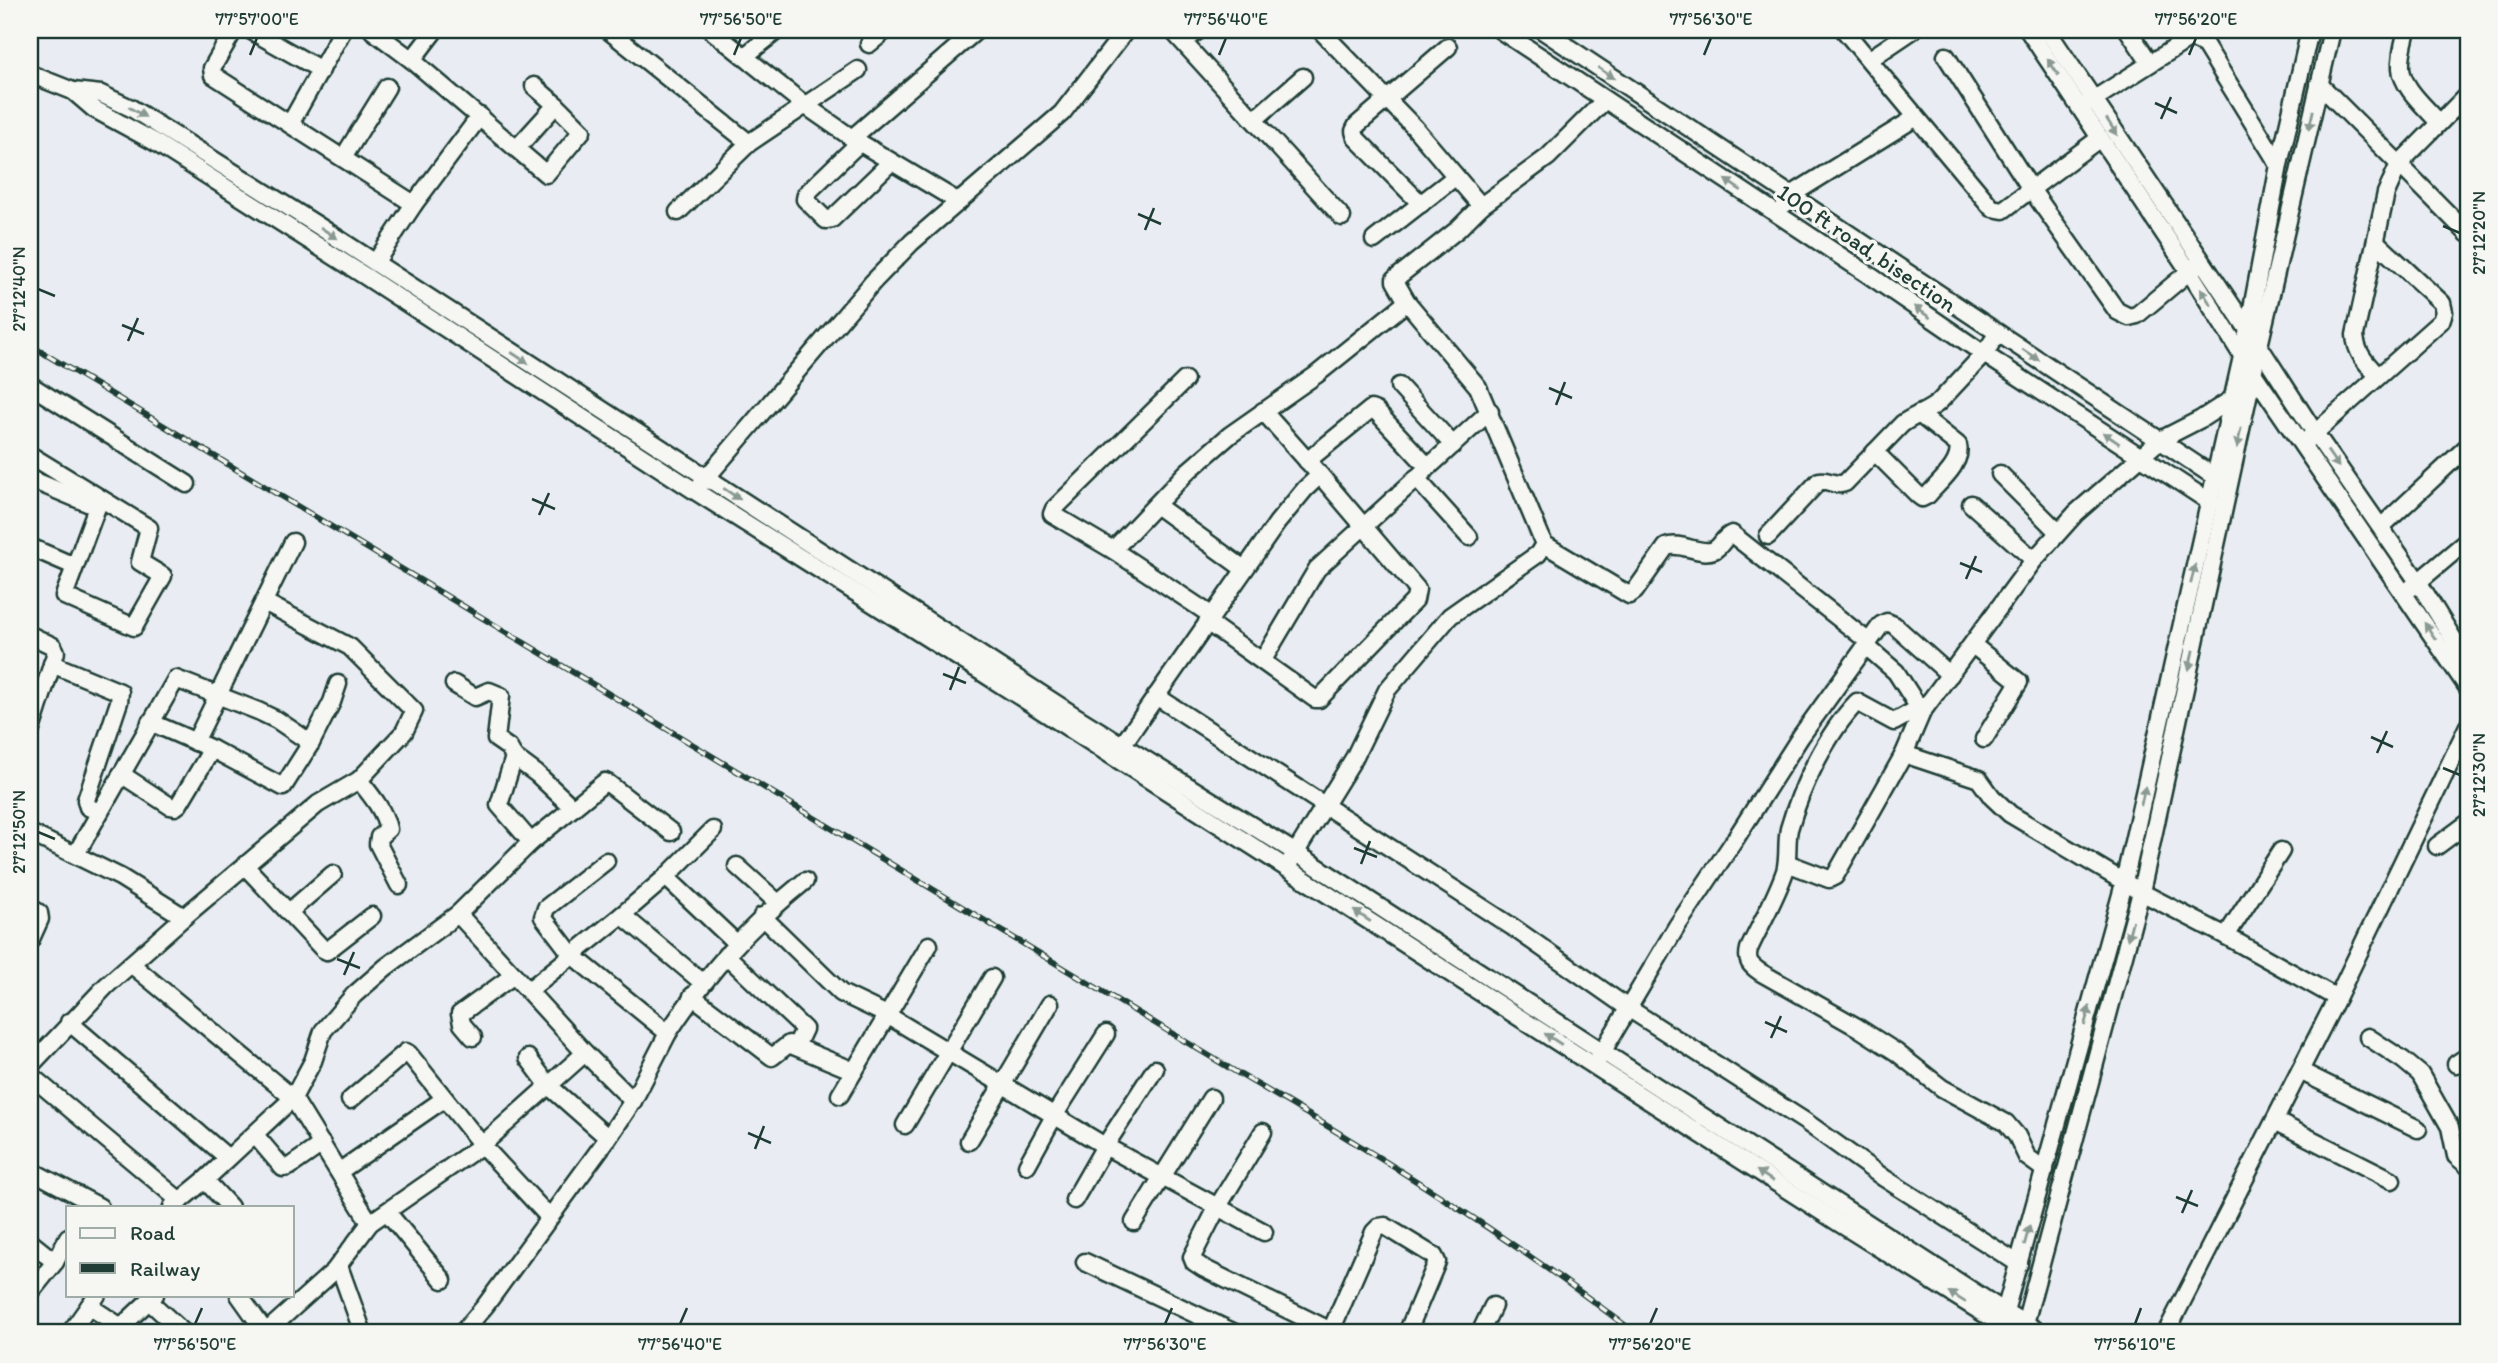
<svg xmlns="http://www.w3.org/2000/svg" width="2498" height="1363" font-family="Itim,sans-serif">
	<rect width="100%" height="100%" fill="#e9edf3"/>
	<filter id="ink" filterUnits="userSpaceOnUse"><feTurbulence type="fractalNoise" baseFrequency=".0143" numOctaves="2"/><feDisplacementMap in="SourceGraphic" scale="14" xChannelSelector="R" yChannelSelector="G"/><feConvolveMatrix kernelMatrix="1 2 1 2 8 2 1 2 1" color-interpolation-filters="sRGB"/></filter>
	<g filter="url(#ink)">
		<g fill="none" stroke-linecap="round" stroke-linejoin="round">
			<g stroke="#1f3d34" stroke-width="21">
				<g id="minor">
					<polyline points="234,30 212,68 213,75 414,204"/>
					<polyline points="250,30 321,70"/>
					<polyline points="372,30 412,60 435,30"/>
					<polyline points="608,30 749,143"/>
					<polyline points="711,30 806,106 852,138 959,202"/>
					<polyline points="1172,30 1342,217"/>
					<polyline points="1500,30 1866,273 1984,354 2210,502"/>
					<polyline points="1542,30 2215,477"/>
					<polyline points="1844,30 1992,208 2003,210 2100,138"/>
					<polyline points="2028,30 2189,271 2253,373 2468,688"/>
					<polyline points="2047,30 2259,346 2315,433 2419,583 2468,663"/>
					<polyline points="2128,30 2150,63"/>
					<path d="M 2407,30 C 2404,42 2400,55 2401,68 C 2402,88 2427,108 2439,123"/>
					<polyline points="1184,41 1199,30"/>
					<polyline points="869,44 886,30"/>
					<polyline points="746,55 778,30"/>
					<polyline points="1946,56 2031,189 2117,311 2129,317 2137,315 2197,265"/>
					<polyline points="1870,59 1913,30"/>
					<polyline points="412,60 546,174 582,131 556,105"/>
					<polyline points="30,74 73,91 101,94 131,108 317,225 1072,714 1296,853 2005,1312 2041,1333"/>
					<polyline points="2319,84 2399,164 2468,94"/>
					<polyline points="73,91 94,109 153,141 365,276 695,491 983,673 1839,1223 2015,1333"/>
					<polyline points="2088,103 2189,39 2198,41 2205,45 2279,165"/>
					<polyline points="1254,120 1303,77"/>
					<polyline points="290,124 343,30"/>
					<polyline points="852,138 977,30"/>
					<polyline points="859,143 806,194 805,199 826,220 832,219 890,163"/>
					<polyline points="517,148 556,105 534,86"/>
					<polyline points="343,158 387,87"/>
					<polyline points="1421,204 1356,138 1354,131 1357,125 1448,47"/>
					<polyline points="1785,204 1796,192 1915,118"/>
					<polyline points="1481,206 1548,157 1605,100"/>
					<polyline points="678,212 749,143 858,70"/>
					<polyline points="1374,240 1455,177"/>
					<polyline points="375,263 414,204 480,116"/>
					<path d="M 2378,376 C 2366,363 2356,353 2355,335 L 2386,193 L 2399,164 L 2468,234"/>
					<polyline points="1185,380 1054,509 1052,514 1113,550 1211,615"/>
					<polyline points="30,385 187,484"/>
					<polyline points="1399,386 1453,445"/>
					<polyline points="2307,440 2441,321 2444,312 2442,303 2376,242"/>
					<path d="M 1875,452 L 1918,495 L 1922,498 L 1928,495 C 1939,482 1963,463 1958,445 L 1919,414"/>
					<polyline points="30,455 149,528 140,562 163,576 134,627 64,596 100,499"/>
					<polyline points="1307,461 1371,409 1376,411 1428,467"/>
					<polyline points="2000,474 2058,532"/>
					<polyline points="1416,478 1469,537"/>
					<polyline points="30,479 97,507"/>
					<polyline points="701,484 873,282 912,242 1062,113 1126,30"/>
					<polyline points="1971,504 2034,560"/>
					<polyline points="1156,505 1244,569"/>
					<polyline points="2381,527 2468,446"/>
					<path d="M 1768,536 L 1819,481 C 1829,479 1836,487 1845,483 L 1902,424 C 1914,415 1928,412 1939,402 L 1984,354 L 1998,333"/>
					<path d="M 1544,544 L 1629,595 L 1635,591 L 1666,547 C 1681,541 1700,556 1714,550 C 1722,546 1723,537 1732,534 L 1869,642"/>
					<polyline points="30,547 74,566"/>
					<polyline points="1113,550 1187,472 1230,435 1316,375 1407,302"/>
					<polyline points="2411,588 2468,540"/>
					<polyline points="1207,622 1315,699 1319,699 1415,600 1417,589 1320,475"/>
					<polyline points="30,635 53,646 56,652 30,733"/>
					<polyline points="1973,645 2019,682 1984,739"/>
					<polyline points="1866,646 1896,672 1919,708"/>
					<polyline points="1263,660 1317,569 1490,411"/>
					<polyline points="52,664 120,692 119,702 86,800 88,807 99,812"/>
					<polyline points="454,684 475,697 489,691 501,696 496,739 509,748 514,757 499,805 531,842"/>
					<polyline points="1156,696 1511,926 1628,1008 1806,1122 1884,1178 2019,1264"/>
					<path d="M 1928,703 L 1894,722 L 1857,702 C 1827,733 1801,787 1789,829 C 1786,843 1789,857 1785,871 C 1776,898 1761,923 1749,949 C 1746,961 1750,965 1760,972 L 1857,1027 L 1896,1052 L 1942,1088 L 2006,1123 L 2017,1136 L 2027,1157 L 2045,1170"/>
					<polyline points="150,722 212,749 283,787 311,743"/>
					<polyline points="195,742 293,542"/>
					<polyline points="1116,754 1277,523 1305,489 1320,475 1263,411"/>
					<polyline points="1904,754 1979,779 1992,797 2010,814 2141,892 2226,936"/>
					<polyline points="514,757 537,774 573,808"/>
					<polyline points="121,774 170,806 175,807 179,804 212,749"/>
					<path d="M 359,780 C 371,795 384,810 388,829 L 379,837 L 378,844 L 399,885"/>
					<polyline points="30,833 120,877 184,917 106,986 30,1066"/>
					<polyline points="2437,846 2468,823"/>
					<polyline points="2281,851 2226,936 2337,998"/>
					<polyline points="76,854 176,679 258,711 277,720 311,743 332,702 338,684"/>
					<polyline points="1291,860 1354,758 1387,690 1450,616 1538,554 1544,544 1478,387 1407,302 1395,281 1395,279 1457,230 1481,206 1414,127 1320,30"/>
					<path d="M 606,861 L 546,908 L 543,917 L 572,955 L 668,1033 C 707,973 749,926 805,881"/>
					<polyline points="1787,863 1829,879 1835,876 1904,754 1922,712 2034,560 2076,513 2160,440 2201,419 2232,399 2235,399"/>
					<polyline points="737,866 778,903"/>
					<polyline points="246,867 323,949 327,951 372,916"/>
					<polyline points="666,877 736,943"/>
					<polyline points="30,907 39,913 40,919 30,941"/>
					<polyline points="289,912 333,874"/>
					<polyline points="458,914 585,1053 633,1101"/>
					<polyline points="622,915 702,982"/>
					<polyline points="762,916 841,993 887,1015 1105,1146 1264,1232"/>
					<polyline points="184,917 318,804 359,780 404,732 414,711 350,647 264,602"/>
					<polyline points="726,955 804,1029 796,1046"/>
					<polyline points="131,964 293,1098 313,1061 323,1031 354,995 386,967 458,914 531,842 601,785 605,782 609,784 671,832"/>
					<polyline points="529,990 622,915 666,877 713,830"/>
					<polyline points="692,996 772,1057 789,1044 854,1071"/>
					<polyline points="69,1022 228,1158"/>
					<polyline points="473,1037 462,1024 460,1014 514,975"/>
					<polyline points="2368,1037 2403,1060 2420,1074 2450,1127 2456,1156 2468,1166"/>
					<polyline points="528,1058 549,1086 608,1138"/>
					<polyline points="1597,1061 1677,926 1734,841 1801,736 1881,625 1887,622 1894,625 1950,675"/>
					<polyline points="2456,1064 2468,1056"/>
					<polyline points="2300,1071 2418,1129"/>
					<polyline points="30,1075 180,1201"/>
					<polyline points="840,1095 929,945"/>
					<polyline points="350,1100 406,1052 409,1054 482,1145 549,1217"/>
					<polyline points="2275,1121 2392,1180"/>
					<polyline points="905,1125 992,978"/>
					<polyline points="1263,1132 1217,1208 1192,1257 1194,1262 1203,1268 1331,1331"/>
					<polyline points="255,1135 283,1168 289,1167 322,1144"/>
					<polyline points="969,1141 1050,1004"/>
					<polyline points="1027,1165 1054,1116 1106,1034"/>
					<polyline points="30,1170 100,1207"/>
					<polyline points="340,1171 444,1099"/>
					<polyline points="205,1180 230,1207"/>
					<polyline points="1074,1200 1105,1146 1155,1069"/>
					<polyline points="172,1207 205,1180 293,1098 370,1223"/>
					<polyline points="388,1213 443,1280"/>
					<polyline points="1134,1222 1211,1098"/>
					<polyline points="30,1242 55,1262"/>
					<polyline points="1085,1262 1235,1333"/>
					<polyline points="339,1266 363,1333"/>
					<polyline points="30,1293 55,1262 68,1237"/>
					<polyline points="239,1295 266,1333"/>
					<polyline points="149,1301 184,1333"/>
					<polyline points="89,1306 118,1325 122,1326 155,1295"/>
					<polyline points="2002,1322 2122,891 2248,330 2279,165 2310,30"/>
					<polyline points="2023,1331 2141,892 2259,346 2332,30"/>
					<polyline points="70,1333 97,1295"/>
					<polyline points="265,1333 334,1271 370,1223 482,1145 585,1053"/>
					<polyline points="462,1333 485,1306 608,1138 633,1101 668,1033"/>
					<polyline points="1330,1333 1374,1232 1379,1227 1385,1226 1434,1256 1437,1262 1407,1333"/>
					<polyline points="1480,1333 1493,1306"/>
					<polyline points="2166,1333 2337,998 2468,726"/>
				</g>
			</g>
			<use href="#minor" stroke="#f6f6f2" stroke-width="16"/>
			<g stroke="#1f3d34" stroke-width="6">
				<path id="rail" d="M 30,345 L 1241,1075 C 1377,1154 1510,1237 1635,1333"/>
			</g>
			<use href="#rail" stroke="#f6f6f2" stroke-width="3.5" stroke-dasharray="10" stroke-linecap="butt"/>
		</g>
		<defs><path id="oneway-solid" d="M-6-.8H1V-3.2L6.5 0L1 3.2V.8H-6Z" transform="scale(1.75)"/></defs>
		<g fill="#8a9a93">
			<use href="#oneway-solid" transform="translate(2053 67) rotate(-123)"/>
			<use href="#oneway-solid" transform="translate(1606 73) rotate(34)"/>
			<use href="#oneway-solid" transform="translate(137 112) rotate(31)"/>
			<use href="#oneway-solid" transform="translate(2311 120) rotate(103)"/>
			<use href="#oneway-solid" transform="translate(2112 127) rotate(57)"/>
			<use href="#oneway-solid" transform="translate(1733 185) rotate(-146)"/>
			<use href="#oneway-solid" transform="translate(329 233) rotate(33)"/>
			<use href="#oneway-solid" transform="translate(2206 297) rotate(-122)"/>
			<use href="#oneway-solid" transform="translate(1922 312) rotate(-145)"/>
			<use href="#oneway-solid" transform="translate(2031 355) rotate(34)"/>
			<use href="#oneway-solid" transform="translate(520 358) rotate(33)"/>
			<use href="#oneway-solid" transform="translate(2111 438) rotate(-146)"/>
			<use href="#oneway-solid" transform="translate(2239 438) rotate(102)"/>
			<use href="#oneway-solid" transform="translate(2333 459) rotate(55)"/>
			<use href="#oneway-solid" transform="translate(732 494) rotate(34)"/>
			<use href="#oneway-solid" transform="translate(2193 574) rotate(-77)"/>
			<use href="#oneway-solid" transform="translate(2430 631) rotate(-124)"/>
			<use href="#oneway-solid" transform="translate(2191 660) rotate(102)"/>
			<use href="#oneway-solid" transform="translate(2143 796) rotate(-77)"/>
			<use href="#oneway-solid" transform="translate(1362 916) rotate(-147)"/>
			<use href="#oneway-solid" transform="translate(2130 930) rotate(105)"/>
			<use href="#oneway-solid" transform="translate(2087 1016) rotate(-75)"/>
			<use href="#oneway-solid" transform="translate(1553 1039) rotate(-147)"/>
			<use href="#oneway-solid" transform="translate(1765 1176) rotate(-147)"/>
			<use href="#oneway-solid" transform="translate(2027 1235) rotate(-75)"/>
			<use href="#oneway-solid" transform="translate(1957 1297) rotate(-148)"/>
		</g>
	</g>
	<path fill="none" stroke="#1f3d34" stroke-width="2.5" d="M 250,55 L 257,38M 734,55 L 741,38M 1219,55 L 1226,38M 1704,55 L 1711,38M 2189,55 L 2196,38M 2155,103 L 2177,113M 2161,119 L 2171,97M 1138,214 L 1161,224M 2443,226 L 2460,233M 1145,230 L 1154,208M 38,289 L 55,296M 122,325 L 144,334M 128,341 L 138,318M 1549,388 L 1572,398M 1556,405 L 1565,382M 532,499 L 555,509M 539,515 L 549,493M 1960,563 L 1982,572M 1966,579 L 1976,556M 943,674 L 966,683M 950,690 L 959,667M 2371,737 L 2393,747M 2377,753 L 2387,731M 2443,768 L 2460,775M 38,832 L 55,839M 1354,848 L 1377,857M 1361,864 L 1370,841M 337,959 L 360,968M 344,975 L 354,952M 1765,1022 L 1787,1032M 1771,1038 L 1781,1016M 748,1133 L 771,1143M 755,1149 L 764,1126M 2176,1197 L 2198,1206M 2182,1213 L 2192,1190M 195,1324 L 202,1308M 680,1324 L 687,1308M 1165,1324 L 1172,1308M 1650,1324 L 1657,1308M 2135,1324 L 2141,1308"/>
	<g text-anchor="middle" stroke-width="7" stroke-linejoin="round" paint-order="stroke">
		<g font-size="23" fill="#1f3d34" stroke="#f6f6f2">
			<text transform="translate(1867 248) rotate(34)" y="8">100 ft road, bisection</text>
		</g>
	</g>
	<rect width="2498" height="1363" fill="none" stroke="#f6f6f2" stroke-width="77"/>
	<rect x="66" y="1206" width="228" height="91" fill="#f6f6f2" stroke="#a0aca6" stroke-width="2"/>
	<rect x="80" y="1228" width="35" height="10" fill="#f6f6f2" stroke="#a0aca6" stroke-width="2"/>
	<text x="130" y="1240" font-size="21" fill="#1f3d34">Road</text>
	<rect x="80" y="1263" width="35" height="10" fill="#1f3d34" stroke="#a0aca6" stroke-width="2"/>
	<text x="130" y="1276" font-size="21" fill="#1f3d34">Railway</text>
	<rect x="38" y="38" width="2422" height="1286" fill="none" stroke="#1f3d34" stroke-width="2.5"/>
	<g font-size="18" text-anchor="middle" fill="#1f3d34">
		<text x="257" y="25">77°57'00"E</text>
		<text x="741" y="25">77°56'50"E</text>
		<text x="1226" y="25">77°56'40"E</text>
		<text x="1711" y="25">77°56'30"E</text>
		<text x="2196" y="25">77°56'20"E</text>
		<text transform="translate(2479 233) rotate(-90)" y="6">27°12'20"N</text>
		<text transform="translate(19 289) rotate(-90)" y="6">27°12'40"N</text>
		<text transform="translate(2479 775) rotate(-90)" y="6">27°12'30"N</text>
		<text transform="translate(19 832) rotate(-90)" y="6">27°12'50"N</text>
		<text x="195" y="1350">77°56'50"E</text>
		<text x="680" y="1350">77°56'40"E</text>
		<text x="1165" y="1350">77°56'30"E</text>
		<text x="1650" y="1350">77°56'20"E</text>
		<text x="2135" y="1350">77°56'10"E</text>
	</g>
</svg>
